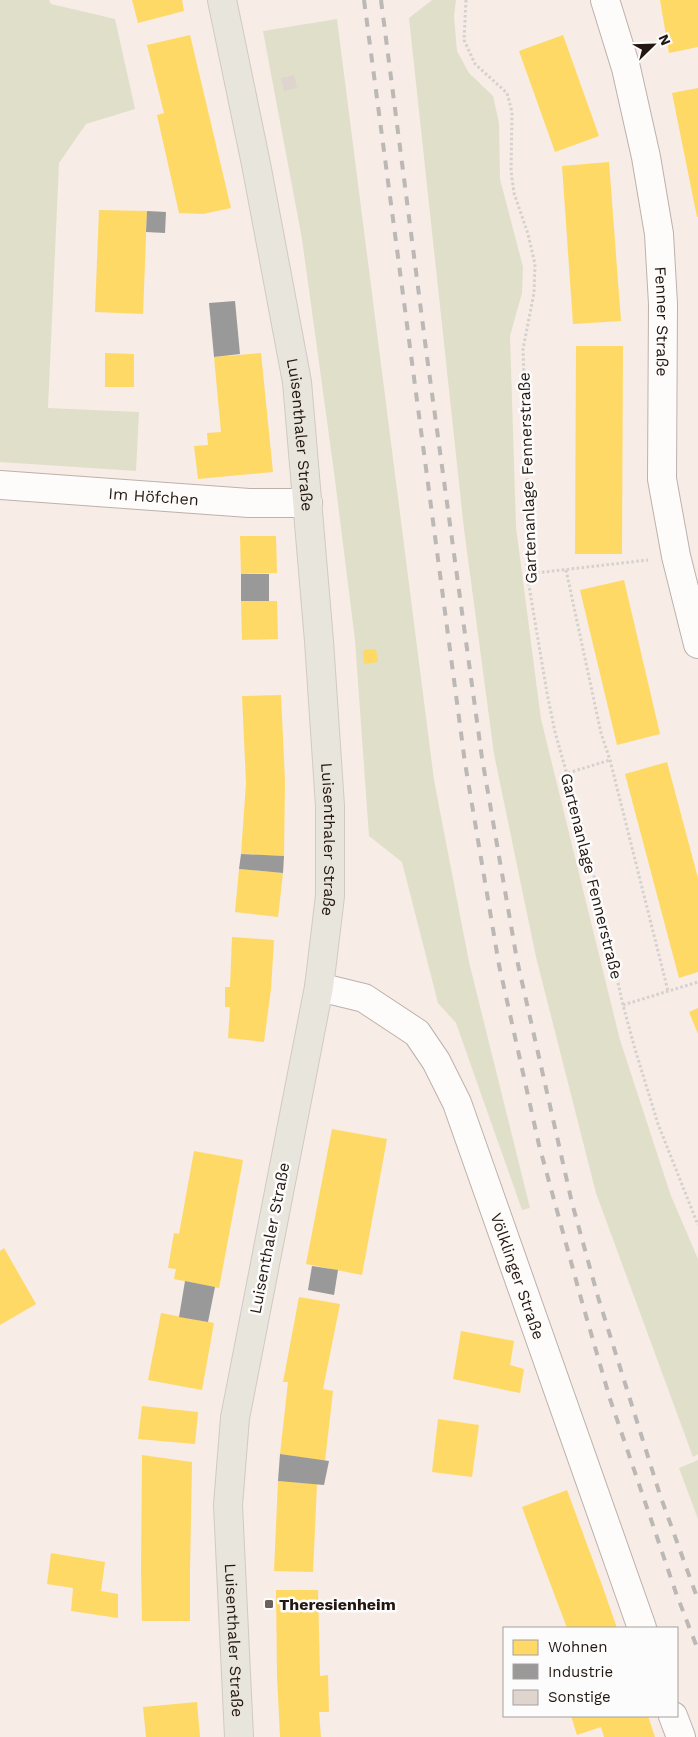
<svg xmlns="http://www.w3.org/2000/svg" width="698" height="1737" font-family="'Work Sans',sans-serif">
	<rect width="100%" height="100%" fill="#f7ece6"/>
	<g fill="#e0dfc9">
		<polygon points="0,0 49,0 51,4 115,19 135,109 86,124 59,163 48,408 139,412 136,471 0,462"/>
		<polygon points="432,0 456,0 454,16 457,51 469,73 493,96 499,123 500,179 523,267 522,293 510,336 516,527 541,719 620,1040 671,1196 698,1259 698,1454 693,1457 596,1193 536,957 494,754 464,529 409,18"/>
		<polygon points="337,19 434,780 469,962 530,1208 522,1210 456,1023 438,1003 402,862 369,836 355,640 334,472 302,239 263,31"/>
		<polygon points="698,1460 698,1519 679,1468"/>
	</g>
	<g fill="#ffd966">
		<polygon points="132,0 182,0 184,11 138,23"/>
		<polygon points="660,0 698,0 698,47 669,53"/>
		<polygon points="190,35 231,208 203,214 179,213 157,115 164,113 147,45"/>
		<polygon points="563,35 599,136 555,152 519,51"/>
		<polygon points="698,88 698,217 697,217 672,93"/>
		<polygon points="609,162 621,321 573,324 562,166"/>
		<polygon points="99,210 147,211 143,314 95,312"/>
		<polygon points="576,346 623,346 622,554 575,554"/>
		<polygon points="105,353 134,354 134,387 105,387"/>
		<polygon points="261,353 273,472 198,479 194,446 208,445 207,433 221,432 214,357"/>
		<polygon points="240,536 276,536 277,573 241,574"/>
		<polygon points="624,580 660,734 617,745 580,590"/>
		<polygon points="241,601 277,601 278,639 242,640"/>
		<polygon points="376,649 378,662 364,664 363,650"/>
		<polygon points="281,695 285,781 284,856 241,854 246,783 242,696"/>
		<polygon points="667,762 698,878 698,972 679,978 625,774"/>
		<polygon points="239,869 283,873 278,917 235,912"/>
		<polygon points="232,937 274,940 271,989 264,1042 228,1038 230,1007 225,1007 225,987 230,987"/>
		<polygon points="698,1008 698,1034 689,1012"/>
		<polygon points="332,1129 387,1139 362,1275 306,1264"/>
		<polygon points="194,1151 243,1160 219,1288 174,1279 176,1269 168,1268 174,1233 179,1234"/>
		<polygon points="4,1248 36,1304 0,1325 0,1251"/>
		<polygon points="299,1297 340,1304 323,1389 333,1391 325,1461 280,1454 288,1382 283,1382"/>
		<polygon points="161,1313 214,1323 202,1390 148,1380"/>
		<polygon points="461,1331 514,1341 510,1365 524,1369 520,1393 453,1379"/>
		<polygon points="142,1406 198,1412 195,1444 138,1439"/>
		<polygon points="438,1419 479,1425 472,1477 432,1472"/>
		<polygon points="142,1455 192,1462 190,1571 190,1621 142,1621 141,1571"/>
		<polygon points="278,1481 317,1484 313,1572 274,1571"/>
		<polygon points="567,1490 602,1585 617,1628 567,1628 538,1551 522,1507"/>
		<polygon points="51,1553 105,1562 101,1591 118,1594 118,1618 71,1611 73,1588 47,1584"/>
		<polygon points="276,1590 318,1590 320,1676 328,1675 329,1712 319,1712 321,1737 280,1737 277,1676"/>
		<polygon points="197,1702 200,1737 146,1737 143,1707"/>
		<polygon points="571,1716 648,1716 655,1737 604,1737 601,1727 577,1735"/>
	</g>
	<g fill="#999">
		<polygon points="147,211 166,212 165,233 146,232"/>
		<polygon points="235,301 240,354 214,357 209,303"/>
		<rect x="241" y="574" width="28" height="27"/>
		<polygon points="241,854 284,856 283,873 239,869"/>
		<polygon points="312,1266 338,1270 334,1295 308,1290"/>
		<polygon points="185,1281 215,1287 208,1322 179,1317"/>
		<polygon points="280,1454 329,1461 324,1485 278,1481"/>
	</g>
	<polygon fill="#e0d4ce" points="294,75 297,88 284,91 281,78"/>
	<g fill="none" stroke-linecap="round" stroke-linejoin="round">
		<g stroke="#bcb1ab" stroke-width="30">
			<g id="street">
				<path id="s1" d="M 605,0 L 626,68 L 646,157 L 659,234 L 663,304 L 662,479 L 676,556 L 698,644"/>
				<path id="s2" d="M 0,485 L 249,503 L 308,503"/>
				<path id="s3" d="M 319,987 L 364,998 L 417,1033 L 436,1061 L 457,1103 L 642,1628"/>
				<polyline points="673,1716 681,1737"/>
			</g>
		</g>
		<g stroke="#d0c9c6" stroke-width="30">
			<g id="primary">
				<path id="s4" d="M 222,0 L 256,164 L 297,382 L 319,641 L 330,806 L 330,896 L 319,987 L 235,1418 L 228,1505 L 239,1737"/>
			</g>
		</g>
		<g stroke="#d4d1ce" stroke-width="3" stroke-dasharray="2.5 2.5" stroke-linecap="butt">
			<polyline points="466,0 464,40 475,64 507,93 512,112 511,171 514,193 528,234 535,264 534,293 523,349 527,462 527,574 547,693 555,732 587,845 623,1005 635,1049 658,1124 698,1225"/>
			<polyline points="566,570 601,733 610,760 668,991"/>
			<polyline points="527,574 648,560"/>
			<polyline points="568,773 610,760"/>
			<polyline points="623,1005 698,982"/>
		</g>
		<use href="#street" stroke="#fefcfb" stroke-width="28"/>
		<use href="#primary" stroke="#e8e5dd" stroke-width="28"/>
		<g stroke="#bbb8b6" stroke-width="4" stroke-dasharray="9 9" stroke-linecap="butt">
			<polyline points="364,0 465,763 499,965 539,1145 582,1302 610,1399 676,1593 698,1650"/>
			<polyline points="381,0 427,357 482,758 517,960 572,1203 598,1297 660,1495 698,1600"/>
		</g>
	</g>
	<rect fill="#6d625b" stroke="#fcfcfc" stroke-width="2" x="264" y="1599" width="10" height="10" rx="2.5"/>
	<g text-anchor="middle" stroke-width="5" stroke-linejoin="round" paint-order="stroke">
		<g font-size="16" fill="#231710" stroke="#fcfcfc">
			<text dy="6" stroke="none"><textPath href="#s1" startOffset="328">Fenner Straße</textPath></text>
			<text dy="6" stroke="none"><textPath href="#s4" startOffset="442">Luisenthaler Straße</textPath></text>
			<text transform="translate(527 478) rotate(-92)" y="6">Gartenanlage Fennerstraße</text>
			<text dy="6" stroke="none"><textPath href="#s2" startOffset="154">Im Höfchen</textPath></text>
			<text dy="6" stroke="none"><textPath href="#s4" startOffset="848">Luisenthaler Straße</textPath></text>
			<text transform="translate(592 876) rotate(76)" y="6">Gartenanlage Fennerstraße</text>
			<text transform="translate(269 1238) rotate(-79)" y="6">Luisenthaler Straße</text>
			<text dy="6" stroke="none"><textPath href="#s3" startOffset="374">Völklinger Straße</textPath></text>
			<text dy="6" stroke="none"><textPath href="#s4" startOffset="1658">Luisenthaler Straße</textPath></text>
		</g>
		<g font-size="16" font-weight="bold" fill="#231710" stroke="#fcfcfc" text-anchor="start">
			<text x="279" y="1610">Theresienheim</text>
		</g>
	</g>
	<rect x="503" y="1627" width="175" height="90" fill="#fcfcfc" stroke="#a5a09e"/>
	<rect x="513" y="1640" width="25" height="15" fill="#ffd966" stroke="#a5a09e"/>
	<text x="548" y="1652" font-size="15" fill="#231710">Wohnen</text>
	<rect x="513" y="1664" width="25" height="15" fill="#999999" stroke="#a5a09e"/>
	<text x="548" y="1677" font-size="15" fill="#231710">Industrie</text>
	<rect x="513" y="1690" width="25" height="15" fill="#e0d4ce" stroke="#a5a09e"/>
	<text x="548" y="1702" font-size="15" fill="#231710">Sonstige</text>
	<g transform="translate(653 45) rotate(67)" stroke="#fcfcfc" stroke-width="4" paint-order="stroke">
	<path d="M0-4L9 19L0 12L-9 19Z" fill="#231710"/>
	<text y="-8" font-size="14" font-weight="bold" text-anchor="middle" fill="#231710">N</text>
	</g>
</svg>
